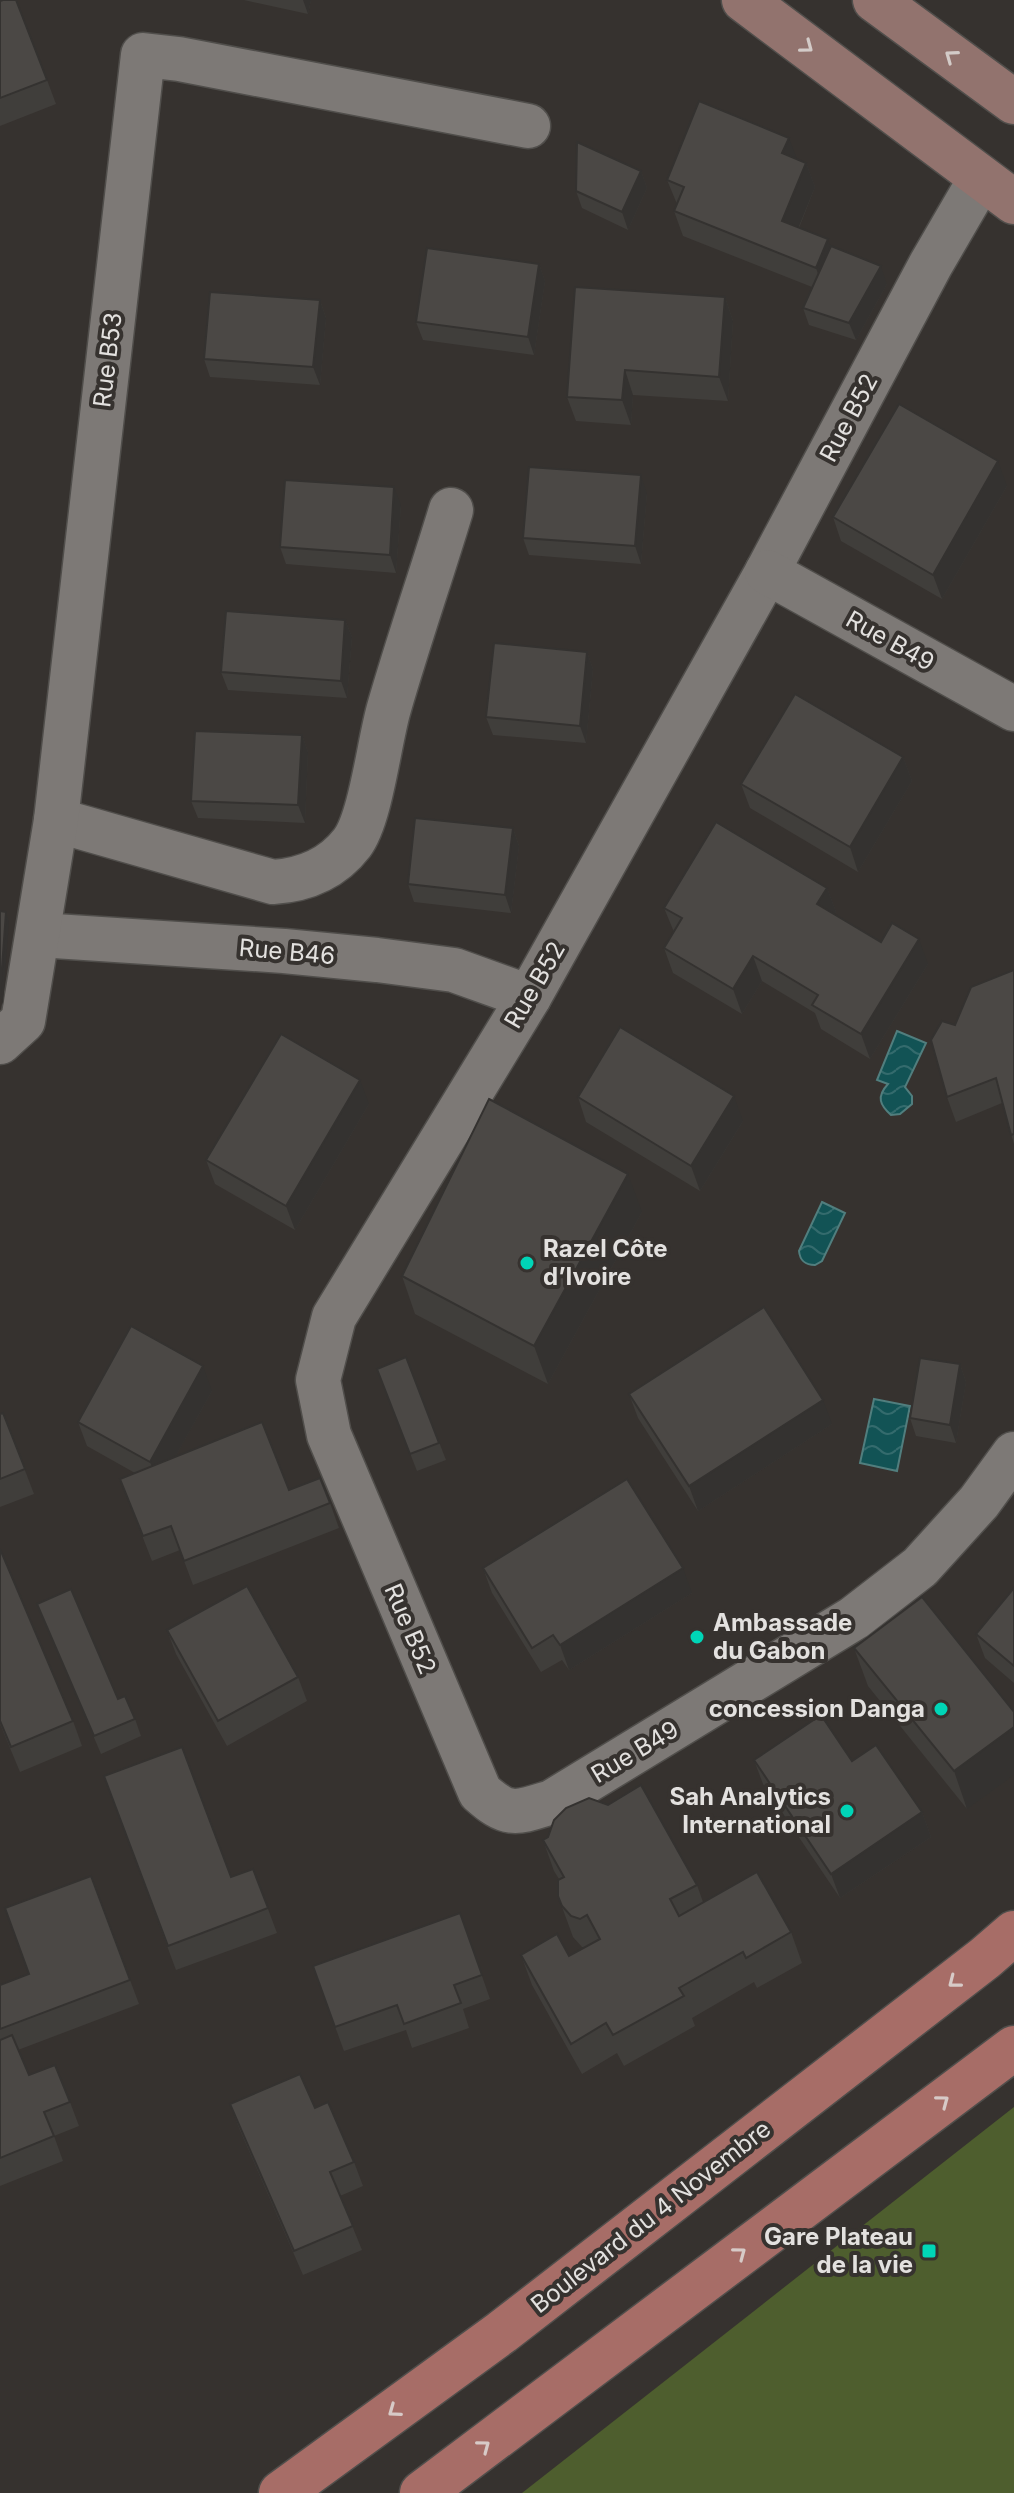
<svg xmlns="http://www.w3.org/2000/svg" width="1014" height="2493" font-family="Inter,sans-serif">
	<defs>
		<pattern id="water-waves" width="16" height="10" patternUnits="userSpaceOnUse" patternTransform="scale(2)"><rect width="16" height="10" fill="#125355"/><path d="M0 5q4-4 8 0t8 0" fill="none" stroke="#346b6d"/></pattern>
	</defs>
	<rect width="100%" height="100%" fill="#36322f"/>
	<polygon fill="#4e5e2e" points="1014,2107 1014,2493 522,2493"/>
	<g fill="url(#water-waves)" stroke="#517e7e" stroke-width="2">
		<path d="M 897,1031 L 926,1043 L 905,1087 L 912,1096 L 912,1104 L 900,1114 L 891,1115 C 880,1105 876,1097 888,1084 L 877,1080 Z"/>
		<path d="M 822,1202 L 845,1213 L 822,1261 L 815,1265 C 805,1265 800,1261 799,1251 Z"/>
		<polygon points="874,1399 910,1406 897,1471 860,1463"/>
	</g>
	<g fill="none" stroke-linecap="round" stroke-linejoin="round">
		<g stroke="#504e4b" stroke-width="47">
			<g id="minor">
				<path d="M 981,178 L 931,264 L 767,572 L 529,997 L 334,1317 L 318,1380 L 329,1435 L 480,1792 C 509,1818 516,1813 552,1802 L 854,1618 L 920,1567 L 979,1502 L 1014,1454"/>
				<polyline points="767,572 1014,709"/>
				<path d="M 56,820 L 273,882 C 305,880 332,869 352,843 C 371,818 379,742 389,708 C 408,642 431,576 451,510"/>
				<polyline points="39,935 284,951 377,960 454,970 529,997"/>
				<polyline points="0,1042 23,1021 56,820 143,55 179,59 528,126"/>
			</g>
		</g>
		<g stroke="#504e4b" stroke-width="47">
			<g id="secondary">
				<polyline points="744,0 1014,202"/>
				<polyline points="875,0 1014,102"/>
			</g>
		</g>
		<g stroke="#504e4b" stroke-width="47">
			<g id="primary">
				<polyline points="281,2493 502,2332 985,1958 1014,1933"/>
				<polyline points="422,2493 1014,2048"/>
			</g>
		</g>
		<use href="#minor" stroke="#7d7976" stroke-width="44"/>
		<use href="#secondary" stroke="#92736e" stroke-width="44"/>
		<use href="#primary" stroke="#a76d67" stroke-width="44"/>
	</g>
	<g fill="#403e3b">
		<polygon points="244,0 311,0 308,14"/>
		<polygon points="0,1 47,80 56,104 0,126"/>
		<polygon points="796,159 806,163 815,187 799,228 831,246 887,284 856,340 809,325 803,308 812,287 683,236 674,211 677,204 667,180"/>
		<polygon points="641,171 647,188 628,230 582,208 576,191"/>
		<polygon points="539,264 545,281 534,355 423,340 416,322"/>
		<polygon points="725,297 733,321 728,401 633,395 631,425 576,421 567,397"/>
		<polygon points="320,300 326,318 320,385 210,377 204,359"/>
		<polygon points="1007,486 942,599 841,541 833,517"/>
		<polygon points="647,493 641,564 529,555 523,538"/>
		<polygon points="401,505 396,573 286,564 280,547"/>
		<polygon points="345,620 352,637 347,698 228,690 221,672"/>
		<polygon points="587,652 593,669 586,743 493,735 486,717"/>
		<polygon points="302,735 308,752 305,823 198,818 191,801"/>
		<polygon points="903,757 912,781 858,872 750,808 741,784"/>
		<polygon points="513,828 519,846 511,913 414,902 408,884"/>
		<polygon points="827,888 836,912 834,914 881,942 928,964 870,1059 821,1029 815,1013 762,981 742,1014 673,973 664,948 674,932 664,908"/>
		<polygon points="1014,970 1014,1144 1002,1103 956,1122 947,1097 955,1025"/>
		<polygon points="578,1097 743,1121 700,1191 586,1122"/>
		<polygon points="369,1104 295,1230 215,1184 206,1160"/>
		<polygon points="642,1212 548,1384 415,1314 402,1276"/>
		<polygon points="406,1357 446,1460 417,1471 377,1369"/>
		<polygon points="960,1364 966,1382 956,1443 916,1436 910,1418"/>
		<polygon points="212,1391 175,1457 330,1503 339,1528 193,1585 180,1550 152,1561 120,1479 135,1473 87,1446 78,1422"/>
		<polygon points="629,1394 832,1424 698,1511 638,1418"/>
		<polygon points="3,1413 34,1494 0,1507 0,1414"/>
		<polygon points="0,1549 73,1721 82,1746 20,1772 0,1724"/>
		<polygon points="483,1568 692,1593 569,1670 562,1660 541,1672 492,1593"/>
		<polygon points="1014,1588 1014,1683 985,1658 976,1634"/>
		<polygon points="922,1597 967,1809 868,1686 854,1648"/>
		<polygon points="37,1604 135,1719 141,1736 101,1754"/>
		<polygon points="167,1630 298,1677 307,1701 227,1746 176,1654"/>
		<polygon points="754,1760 852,1761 922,1812 931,1837 840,1898 763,1784"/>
		<polygon points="104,1776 231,1877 253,1869 277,1933 176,1970"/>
		<polygon points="543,1840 697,1885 703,1902 791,1932 802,1963 757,1988 754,1982 692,2018 695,2026 624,2066 617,2053 582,2074 532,1985 521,1955 569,1956 584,1947 582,1947 573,1937 558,1896 559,1879 554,1871"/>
		<polygon points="91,1876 139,2004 18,2050 29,2075 70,2102 79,2126 54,2136 63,2161 0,2186 0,1985 29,1974"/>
		<polygon points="460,1913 490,1999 463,2009 469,2028 412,2048 406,2030 344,2051 313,1966"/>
		<polygon points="230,2104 315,2108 354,2162 363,2186 340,2196 362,2250 303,2275 239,2128"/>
	</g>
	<g fill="#343230">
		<polygon points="303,0 311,0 308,14"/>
		<polygon points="789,138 798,162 782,153"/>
		<polygon points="806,163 815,187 791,246 782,221"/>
		<polygon points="641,171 647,188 628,230 622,212"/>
		<polygon points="828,239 837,264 824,292 816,268"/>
		<polygon points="539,264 545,281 534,355 528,337"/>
		<polygon points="881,266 887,284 856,340 849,323"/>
		<polygon points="725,297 733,321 728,401 719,377"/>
		<polygon points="320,300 326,318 320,385 313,367"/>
		<polygon points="625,370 633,395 631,425 622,400"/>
		<polygon points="998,461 1007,486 942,599 933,575"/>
		<polygon points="641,475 647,493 641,564 635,546"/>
		<polygon points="394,487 401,505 396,573 390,555"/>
		<polygon points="345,620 352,637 347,698 341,681"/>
		<polygon points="587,652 593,669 586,743 580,726"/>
		<polygon points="302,735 308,752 305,823 298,805"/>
		<polygon points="903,757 912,781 858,872 850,847"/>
		<polygon points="513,828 519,846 511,913 505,895"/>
		<polygon points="827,888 836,912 826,928 817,904"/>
		<polygon points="6,912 9,921 3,1005 0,996"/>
		<polygon points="919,939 928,964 870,1059 861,1034"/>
		<polygon points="753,956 762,981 742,1014 733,989"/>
		<polygon points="360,1080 369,1104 295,1230 286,1206"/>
		<polygon points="734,1096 743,1121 700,1191 691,1166"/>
		<polygon points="628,1174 642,1212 548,1384 534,1346"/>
		<polygon points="960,1364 966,1382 956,1443 950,1425"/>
		<polygon points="203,1366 212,1391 159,1486 150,1462"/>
		<polygon points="823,1400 832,1424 698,1511 689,1486"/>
		<polygon points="683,1568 692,1593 569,1670 560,1645"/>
		<polygon points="1014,1727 1014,1775 967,1809 954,1771"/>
		<polygon points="922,1812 931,1837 840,1898 831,1874"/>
	</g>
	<g fill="#4b4845" stroke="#343230" stroke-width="2">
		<polygon points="3,0 16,0 47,80 0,98 0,1"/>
		<polygon points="699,101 789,138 782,153 806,163 782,221 828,239 816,268 674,211 684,187 667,180"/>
		<polygon points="577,142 641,171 622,212 576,191"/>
		<polygon points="831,246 881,266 849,323 803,308"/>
		<polygon points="427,248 539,264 528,337 416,322"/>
		<polygon points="575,287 725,297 719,377 625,370 622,400 567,397"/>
		<polygon points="210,292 320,300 313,367 204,359"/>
		<polygon points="899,404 998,461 933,575 833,517"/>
		<polygon points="529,467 641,475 635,546 523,538"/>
		<polygon points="285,480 394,487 390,555 280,547"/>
		<polygon points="226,611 345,620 341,681 221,672"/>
		<polygon points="494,643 587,652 580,726 486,717"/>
		<polygon points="795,694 903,757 850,847 741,784"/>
		<polygon points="195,731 302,735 298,805 191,801"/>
		<polygon points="415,818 513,828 505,895 408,884"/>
		<polygon points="716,822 827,888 817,904 881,942 892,923 919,939 861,1034 812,1005 818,995 753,956 733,989 664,948 682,918 664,908"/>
		<polygon points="0,911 6,912 0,996"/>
		<polygon points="1014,970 1014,1134 1011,1135 996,1078 947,1097 931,1040 942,1021 955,1025 971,987"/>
		<polygon points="620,1027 734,1096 691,1166 578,1097"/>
		<polygon points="281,1034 360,1080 286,1206 206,1160"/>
		<polygon points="489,1099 628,1174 534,1346 402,1276"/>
		<polygon points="764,1307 823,1400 689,1486 629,1394"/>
		<polygon points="131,1326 203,1366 150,1462 78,1422"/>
		<polygon points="406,1357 439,1443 410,1454 377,1369"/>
		<polygon points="920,1358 960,1364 950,1425 910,1418"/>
		<polygon points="3,1413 25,1469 0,1479 0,1414"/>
		<polygon points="262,1422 289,1490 320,1478 330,1503 184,1561 171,1526 143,1536 120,1479"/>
		<polygon points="627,1479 683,1568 560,1645 553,1635 532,1648 483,1568"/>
		<polygon points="0,1549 73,1721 11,1747 0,1721"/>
		<polygon points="247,1586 298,1677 218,1721 167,1630"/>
		<polygon points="1014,1588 1014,1666 976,1634"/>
		<polygon points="71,1589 118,1699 125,1696 135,1719 94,1736 37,1604"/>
		<polygon points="922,1597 1014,1712 1014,1727 954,1771 854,1648"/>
		<polygon points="821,1715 852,1761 876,1745 922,1812 831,1874 754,1760"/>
		<polygon points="182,1747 231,1877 253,1869 268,1908 168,1946 104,1776"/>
		<polygon points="641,1785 697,1885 670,1899 679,1916 757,1872 791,1932 746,1958 743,1952 679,1988 684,1996 613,2035 606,2023 571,2044 521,1955 557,1934 569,1956 600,1939 587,1915 580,1919 571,1916 562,1906 558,1896 558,1880 564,1877 543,1840 548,1837 554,1820 566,1808 589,1798 608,1805"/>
		<polygon points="91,1876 130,1980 0,2029 0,1985 29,1974 5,1908"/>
		<polygon points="460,1913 482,1975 454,1985 461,2003 404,2024 397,2005 335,2027 313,1966"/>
		<polygon points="12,2035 29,2075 55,2065 70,2102 44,2112 54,2136 0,2158 0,2040"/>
		<polygon points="300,2074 315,2108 328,2102 354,2162 330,2172 353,2226 294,2251 230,2104"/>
	</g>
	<defs><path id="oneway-chevron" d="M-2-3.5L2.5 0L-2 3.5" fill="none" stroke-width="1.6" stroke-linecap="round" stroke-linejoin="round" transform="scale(2)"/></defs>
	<g stroke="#d3cbc8">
		<use href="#oneway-chevron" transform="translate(807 47) rotate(37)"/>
		<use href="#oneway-chevron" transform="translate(951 56) rotate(-144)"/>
	</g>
	<g stroke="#d7cac7">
		<use href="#oneway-chevron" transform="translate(954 1982) rotate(142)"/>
		<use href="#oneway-chevron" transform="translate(943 2101) rotate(-37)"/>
		<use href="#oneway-chevron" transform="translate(740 2253) rotate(-37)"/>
		<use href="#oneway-chevron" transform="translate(394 2411) rotate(144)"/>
		<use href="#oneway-chevron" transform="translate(484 2446) rotate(-37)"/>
	</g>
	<g fill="#00d5b7" stroke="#36322f" stroke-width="3">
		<circle cx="527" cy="1263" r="8"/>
		<circle cx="697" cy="1637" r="8"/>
		<circle cx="941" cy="1709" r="8"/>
		<circle cx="847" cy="1811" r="8"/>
		<rect x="921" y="2243" width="16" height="16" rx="4"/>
	</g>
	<g text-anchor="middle" stroke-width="8" stroke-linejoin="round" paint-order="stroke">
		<g font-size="24" fill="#e3e1df" stroke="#36322f">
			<text transform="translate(108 360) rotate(-83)" y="8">Rue B53</text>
			<text transform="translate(849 418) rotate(-62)" y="8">Rue B52</text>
			<text transform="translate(890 641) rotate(29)" y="8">Rue B49</text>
			<text transform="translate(287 952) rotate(5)" y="8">Rue B46</text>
			<text transform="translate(535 985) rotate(-60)" y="8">Rue B52</text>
			<text transform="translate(410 1629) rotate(67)" y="8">Rue B52</text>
			<text transform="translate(635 1752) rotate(-31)" y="8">Rue B49</text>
			<text transform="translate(651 2217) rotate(-38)" y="8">Boulevard du 4 Novembre</text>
		</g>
		<g font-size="24" font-weight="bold" fill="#e3e1df" stroke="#36322f" text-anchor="end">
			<text x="543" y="1257" text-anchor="start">Razel Côte<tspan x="543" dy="28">d’Ivoire</tspan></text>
			<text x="713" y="1631" text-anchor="start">Ambassade<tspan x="713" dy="28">du Gabon</tspan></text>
			<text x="925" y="1717">concession Danga</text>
			<text x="831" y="1805">Sah Analytics<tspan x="831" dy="28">International</tspan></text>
			<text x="913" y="2245">Gare Plateau<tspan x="913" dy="28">de la vie</tspan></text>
		</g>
	</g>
</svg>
